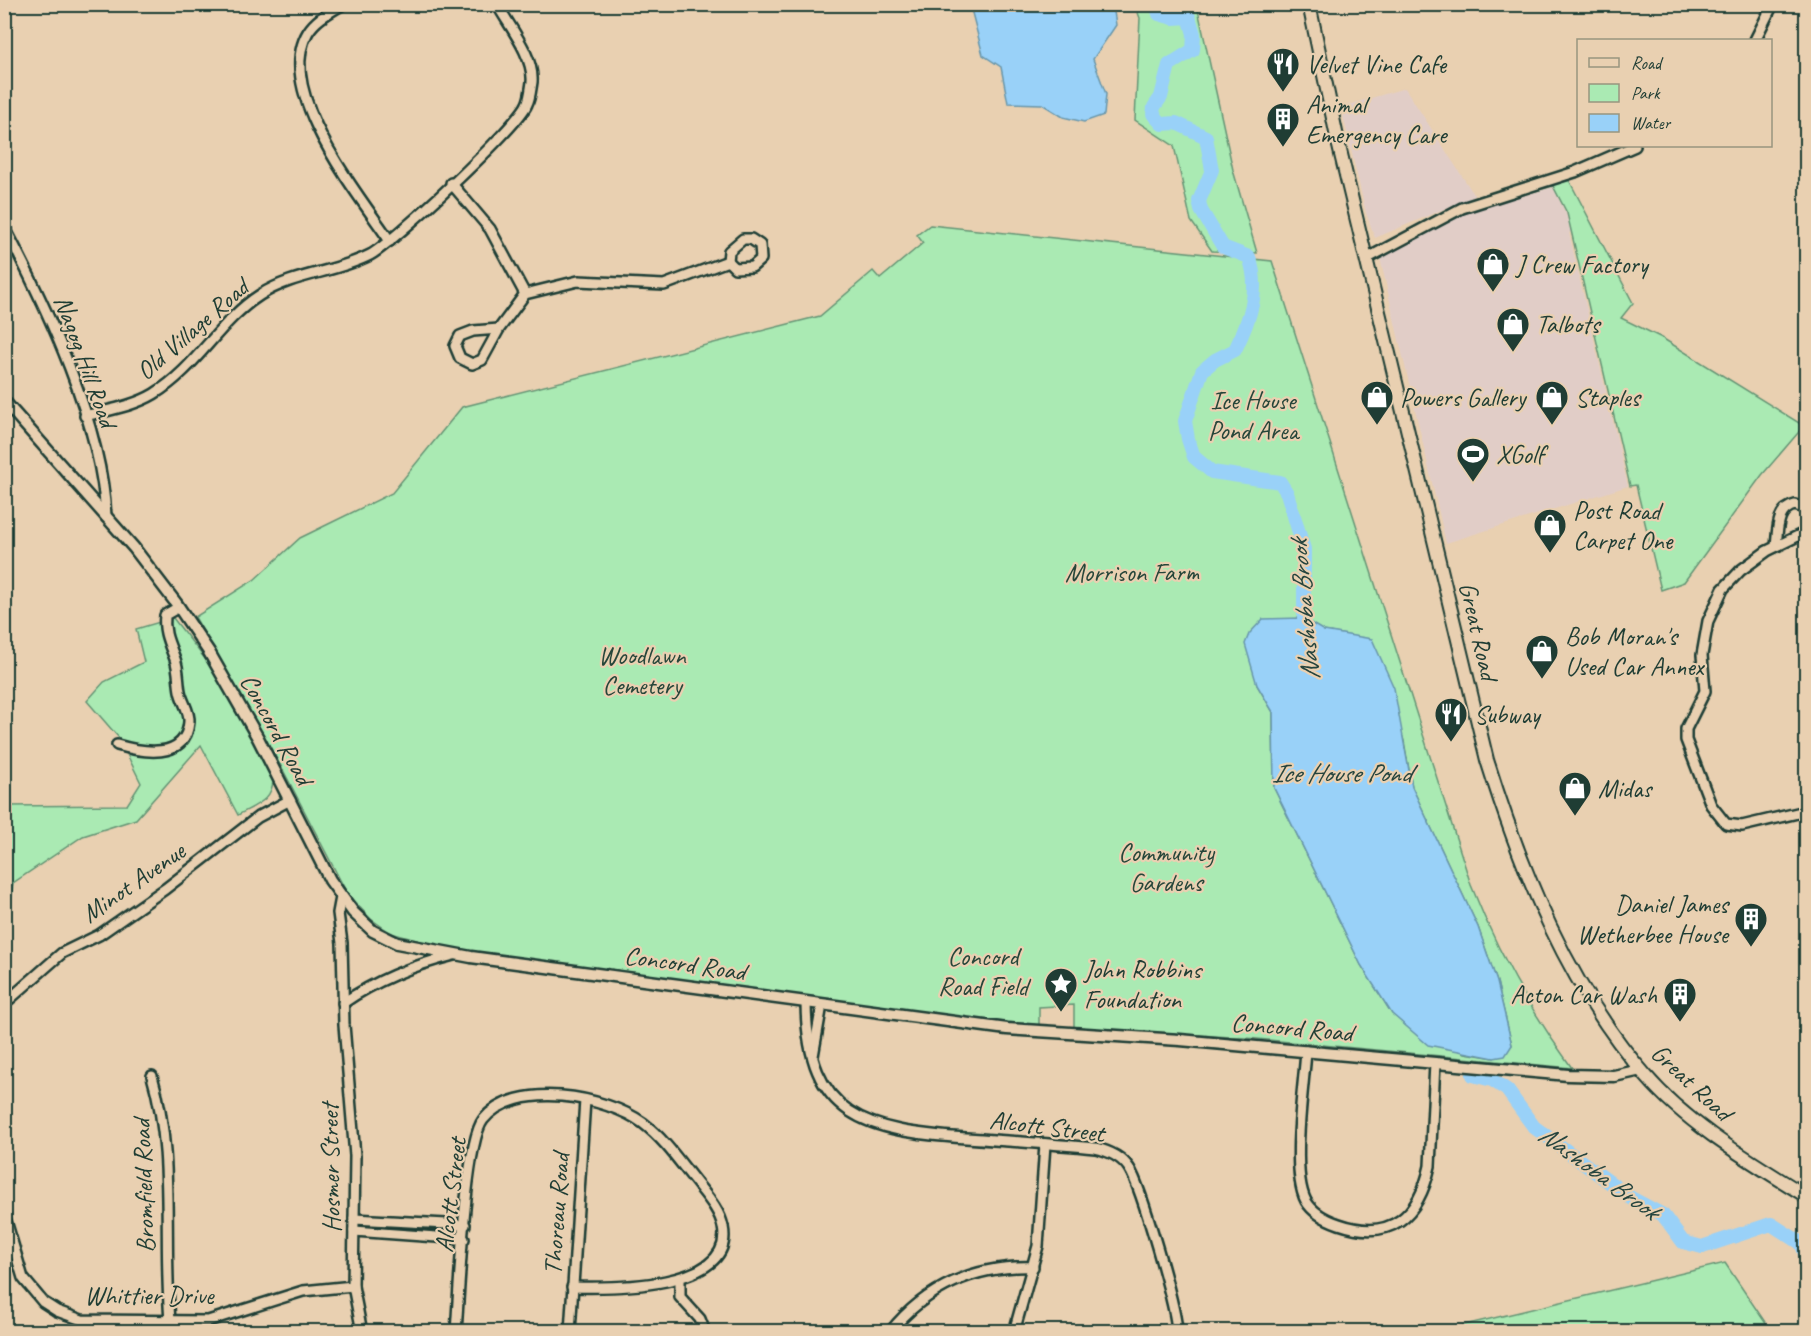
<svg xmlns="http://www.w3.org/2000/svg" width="1811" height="1336" font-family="Caveat,sans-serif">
	<rect width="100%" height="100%" fill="#e9d0b1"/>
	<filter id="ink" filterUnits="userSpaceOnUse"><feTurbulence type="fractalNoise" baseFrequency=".0167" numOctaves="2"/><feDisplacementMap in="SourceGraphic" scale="12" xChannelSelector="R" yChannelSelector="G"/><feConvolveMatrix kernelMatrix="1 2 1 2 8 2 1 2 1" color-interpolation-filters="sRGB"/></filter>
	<g filter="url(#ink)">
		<g fill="#e1cdc7">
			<polygon points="1405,88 1475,196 1375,238 1366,213 1341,107"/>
			<polygon points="1553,187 1566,213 1571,232 1569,233 1628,486 1446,543 1380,258 1447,218"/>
		</g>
		<g fill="#aaeab3" stroke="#649474" stroke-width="1.5" fill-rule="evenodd">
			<polygon points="1135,5 1197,5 1233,170 1257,253 1212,251 1191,221 1174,146 1135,120 1140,18"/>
			<polygon points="1569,180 1633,303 1621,318 1662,338 1804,426 1762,475 1684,582 1661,590 1636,485 1630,486 1567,213 1553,186 1500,201"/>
			<path d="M 930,225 L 1272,261 L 1471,885 C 1497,951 1530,1010 1572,1068 L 1246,1038 L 1074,1027 L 1074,1005 L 1039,1007 L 1039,1025 L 984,1020 L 445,948 L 391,933 L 371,919 L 348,895 L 281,766 L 195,617 L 254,580 L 300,538 L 392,493 L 462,407 L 820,316 L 873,271 L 880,279 L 923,243 L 917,235 ZM 1302,618 L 1323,631 L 1372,640 L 1404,741 L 1412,787 L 1478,927 L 1497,982 L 1512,1045 L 1494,1058 L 1465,1053 L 1392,1014 L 1361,965 L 1274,788 L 1273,712 L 1257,685 Z"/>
			<path d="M 173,618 L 209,664 L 273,777 C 274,800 256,805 238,815 L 201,745 L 136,819 L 83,836 L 13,883 L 10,910 L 5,911 L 5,806 L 127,805 L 141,783 L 119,738 L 87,701 L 104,682 L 144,662 L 136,629 Z"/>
			<polygon points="1725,1263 1771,1331 1439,1331"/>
		</g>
		<g fill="#99d1f8" stroke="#6896aa" stroke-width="1.5">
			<polygon points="973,5 1113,5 1116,25 1093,59 1106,94 1104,115 1084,122 1063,117 1042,104 1008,103 1001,67 983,55 971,9"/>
			<polygon points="1302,618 1324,631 1372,639 1394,688 1412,787 1478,927 1497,982 1512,1045 1505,1056 1494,1058 1428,1045 1392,1014 1361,965 1274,788 1273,712 1257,685 1245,644 1249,634 1263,619"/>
		</g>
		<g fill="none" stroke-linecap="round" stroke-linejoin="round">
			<g stroke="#99d1f8" stroke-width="14">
				<path d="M 1156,4 L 1159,14 L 1173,18 L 1189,17 L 1194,34 L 1193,50 L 1169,65 L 1161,97 L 1154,107 L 1153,114 L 1162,124 L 1176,123 L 1206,137 L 1212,170 L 1199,201 L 1201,210 L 1223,247 L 1249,257 C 1261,290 1250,319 1235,350 L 1215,360 L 1202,371 L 1185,421 L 1188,439 L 1194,457 L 1212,472 L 1280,482 L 1287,493 L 1304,549 L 1304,634"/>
				<polyline points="1473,1075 1492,1080 1507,1090 1534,1127 1631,1198 1663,1215 1683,1242 1702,1247 1771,1224 1801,1243 1806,1255"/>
			</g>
			<g stroke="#1f3d34" stroke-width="14">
				<g id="minor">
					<path d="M 343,4 C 330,12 316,19 308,32 C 273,90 359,195 390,241"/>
					<polyline points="1755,40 1773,4"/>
					<polyline points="451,183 490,229 525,294"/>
					<path d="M 4,226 C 47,308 102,424 106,517"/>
					<polygon points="743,239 751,239 760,245 761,259 752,267 735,268 728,261 729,251"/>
					<polyline points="1366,259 1462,208 1575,172 1635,146"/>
					<polyline points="499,329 473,331 460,336 455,346 460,358 472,364 482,360 499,329 525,294 578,281 664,285 728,261"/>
					<path d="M 85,416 C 108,410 134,406 154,394 C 197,368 219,321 260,295 C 294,273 335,273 370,255 C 393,243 518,126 527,104 C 530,99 531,88 532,82 C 534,56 509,26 497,4"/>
					<polyline points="1806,532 1767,551 1741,570 1723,589 1708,621 1702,655 1705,691 1686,729 1686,740 1711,805 1726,824 1742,826 1806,811"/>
					<path d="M 1776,546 C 1778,531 1776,509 1795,505 L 1806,509"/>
					<path d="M 117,745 C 141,752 186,761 189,722 C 190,711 182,702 180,691 C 178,681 179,670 175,659 C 169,643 163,632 165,615 L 179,607"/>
					<polyline points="341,897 338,913 342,943 344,1025 355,1156 353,1286 362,1332"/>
					<path d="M 343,1003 C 378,979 414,965 454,955"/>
					<path d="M 806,1003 C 807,1118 867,1131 966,1138 C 1009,1141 1052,1144 1095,1148 C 1109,1151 1121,1156 1129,1168 C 1141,1186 1177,1310 1177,1332"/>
					<polyline points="4,1004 62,953 99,935 165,889 258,817 290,800"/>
					<path d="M 1306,1051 C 1304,1086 1290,1171 1306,1201 C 1313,1213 1327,1220 1339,1224 C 1391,1242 1419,1216 1430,1166 L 1435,1063"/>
					<polyline points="813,1056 822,1005"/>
					<path d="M 152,1076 C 176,1156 162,1248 171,1332"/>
					<polyline points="4,1214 23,1278 43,1302 57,1311 82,1320 208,1321 303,1291 353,1286"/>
					<polyline points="354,1219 465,1225"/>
					<polyline points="354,1231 464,1239"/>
					<polyline points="680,1279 680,1297 700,1319 705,1332"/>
					<path d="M 456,1332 C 459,1294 465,1143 483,1120 C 516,1079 606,1096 643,1123 C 664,1139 679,1161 695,1181 C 705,1194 720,1210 723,1227 C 736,1290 608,1288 572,1287"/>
					<polyline points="570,1332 585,1100"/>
					<path d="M 890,1332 C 926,1287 976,1265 1033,1267"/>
					<polyline points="1014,1332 1038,1246 1045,1144"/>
				</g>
			</g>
			<g stroke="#1f3d34" stroke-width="15">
				<polyline id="tertiary" points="4,401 134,548 176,603 209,652 258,738 330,880 353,912 373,931 397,943 471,957 1007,1029 1180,1040 1568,1075 1614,1076 1641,1070"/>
			</g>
			<g stroke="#1f3d34" stroke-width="16">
				<path id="secondary" d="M 1309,4 L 1338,142 L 1487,760 C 1522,872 1568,987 1646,1076 C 1689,1126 1752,1162 1806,1196"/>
			</g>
			<use href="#minor" stroke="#e9d0b1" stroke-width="9"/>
			<use href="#tertiary" stroke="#e9d0b1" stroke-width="10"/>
			<use href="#secondary" stroke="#e9d0b1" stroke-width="12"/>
		</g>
	</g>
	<defs>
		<g id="restaurant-pin" transform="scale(1.725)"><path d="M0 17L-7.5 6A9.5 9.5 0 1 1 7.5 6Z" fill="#1f3d34" stroke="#e9d0b1"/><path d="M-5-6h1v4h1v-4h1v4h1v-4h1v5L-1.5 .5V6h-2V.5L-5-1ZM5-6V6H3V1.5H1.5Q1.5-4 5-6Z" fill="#fff"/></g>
		<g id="building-pin" transform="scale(1.725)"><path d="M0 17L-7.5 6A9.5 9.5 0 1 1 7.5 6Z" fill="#1f3d34" stroke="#e9d0b1"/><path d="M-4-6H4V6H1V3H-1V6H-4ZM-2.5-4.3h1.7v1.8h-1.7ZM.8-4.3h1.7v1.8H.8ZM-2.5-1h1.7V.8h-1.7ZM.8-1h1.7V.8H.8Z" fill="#fff"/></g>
		<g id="shop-pin" transform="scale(1.725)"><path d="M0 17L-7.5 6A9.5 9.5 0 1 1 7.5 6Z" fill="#1f3d34" stroke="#e9d0b1"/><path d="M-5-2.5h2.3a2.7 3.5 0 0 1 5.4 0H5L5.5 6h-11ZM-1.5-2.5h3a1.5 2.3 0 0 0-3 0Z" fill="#fff"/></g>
		<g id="stadium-pin" transform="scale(1.725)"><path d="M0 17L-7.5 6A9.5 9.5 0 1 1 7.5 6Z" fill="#1f3d34" stroke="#e9d0b1"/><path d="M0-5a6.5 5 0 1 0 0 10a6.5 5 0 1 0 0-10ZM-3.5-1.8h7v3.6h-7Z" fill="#fff"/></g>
		<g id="sight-pin" transform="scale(1.725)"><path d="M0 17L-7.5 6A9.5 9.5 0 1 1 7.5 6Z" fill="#1f3d34" stroke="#e9d0b1"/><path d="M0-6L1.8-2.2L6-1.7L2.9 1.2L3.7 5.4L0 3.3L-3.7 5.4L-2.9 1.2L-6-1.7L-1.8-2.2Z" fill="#fff"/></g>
	</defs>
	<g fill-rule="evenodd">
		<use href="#restaurant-pin" x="1283" y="64"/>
		<use href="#building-pin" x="1283" y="119"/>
		<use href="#shop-pin" x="1493" y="264"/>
		<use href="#shop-pin" x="1513" y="324"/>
		<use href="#shop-pin" x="1377" y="397"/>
		<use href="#shop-pin" x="1552" y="397"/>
		<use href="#stadium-pin" x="1473" y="454"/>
		<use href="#shop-pin" x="1550" y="525"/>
		<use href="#shop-pin" x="1542" y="651"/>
		<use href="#restaurant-pin" x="1451" y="714"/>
		<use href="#shop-pin" x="1575" y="788"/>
		<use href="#building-pin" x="1751" y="919"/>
		<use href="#sight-pin" x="1061" y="984"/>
		<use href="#building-pin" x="1680" y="994"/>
	</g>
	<g text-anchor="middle" stroke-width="4.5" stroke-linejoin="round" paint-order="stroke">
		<g font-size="26" fill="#1f3d34" stroke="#e9d0b1" text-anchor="start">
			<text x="1306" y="73">Velvet Vine Cafe</text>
			<text x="1306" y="113">Animal<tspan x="1306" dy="30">Emergency Care</tspan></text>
			<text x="1516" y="273">J Crew Factory</text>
			<text x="1536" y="333">Talbots</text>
			<text x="1400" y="406">Powers Gallery</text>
			<text x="1575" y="406">Staples</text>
			<text x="1496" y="463">XGolf</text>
			<text x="1573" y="519">Post Road<tspan x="1573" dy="30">Carpet One</tspan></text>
			<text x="1565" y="645">Bob Moran's<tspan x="1565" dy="30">Used Car Annex</tspan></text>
			<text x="1474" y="723">Subway</text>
			<text x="1598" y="797">Midas</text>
			<text x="1728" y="913" text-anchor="end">Daniel James<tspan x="1728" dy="30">Wetherbee House</tspan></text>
			<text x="1084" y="978">John Robbins<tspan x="1084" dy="30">Foundation</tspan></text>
			<text x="1657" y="1003" text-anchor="end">Acton Car Wash</text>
		</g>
		<g font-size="26" fill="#1f3d34" stroke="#e9d0b1">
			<text transform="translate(192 329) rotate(-41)" y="9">Old Village Road</text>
			<text transform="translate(86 361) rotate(70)" y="9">Nagog Hill Road</text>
			<text transform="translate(1479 631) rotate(77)" y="9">Great Road</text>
			<text transform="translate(277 729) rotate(61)" y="9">Concord Road</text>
			<text transform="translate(133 882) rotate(-35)" y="9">Minot Avenue</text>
			<text transform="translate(685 963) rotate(8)" y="9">Concord Road</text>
			<text transform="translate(1292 1027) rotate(5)" y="9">Concord Road</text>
			<text transform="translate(1692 1082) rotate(43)" y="9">Great Road</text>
			<text transform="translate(1047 1126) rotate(7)" y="9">Alcott Street</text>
			<text transform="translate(330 1168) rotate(-91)" y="9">Hosmer Street</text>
			<text transform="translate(143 1186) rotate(-92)" y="9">Bromfield Road</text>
			<text transform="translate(450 1195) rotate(-83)" y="9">Alcott Street</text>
			<text transform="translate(556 1214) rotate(-86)" y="9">Thoreau Road</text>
			<text x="149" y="1304">Whittier Drive</text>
		</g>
		<g font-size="26" fill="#26463a" stroke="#e9d0b1">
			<text x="1253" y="409">Ice House<tspan x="1253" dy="30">Pond Area</tspan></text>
			<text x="1132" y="581">Morrison Farm</text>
			<text x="642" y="664">Woodlawn<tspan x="642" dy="30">Cemetery</tspan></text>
			<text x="1166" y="861">Community<tspan x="1166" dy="30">Gardens</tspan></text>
			<text x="983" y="965">Concord<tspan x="983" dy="30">Road Field</tspan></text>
		</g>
		<g font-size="27" font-style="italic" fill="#25443e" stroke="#e9d0b1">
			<text transform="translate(1304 610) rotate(-95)" y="9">Nashoba Brook</text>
			<text x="1341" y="782">Ice House Pond</text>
			<text transform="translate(1599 1172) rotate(36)" y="9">Nashoba Brook</text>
		</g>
	</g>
	<rect width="1811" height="1336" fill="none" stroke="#e9d0b1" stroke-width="24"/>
	<rect x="12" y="12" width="1787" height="1312" fill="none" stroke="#1f3d34" stroke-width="2" filter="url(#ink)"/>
	<rect x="1577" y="39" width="195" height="108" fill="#e9d0b1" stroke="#98957f" stroke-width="1.5"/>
	<rect x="1589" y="58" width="30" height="9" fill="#e9d0b1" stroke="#98957f" stroke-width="1.5"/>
	<text x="1631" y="69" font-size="18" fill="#1f3d34">Road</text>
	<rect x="1589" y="84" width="30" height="18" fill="#aaeab3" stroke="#98957f" stroke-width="1.5"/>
	<text x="1631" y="99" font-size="18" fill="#1f3d34">Park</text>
	<rect x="1589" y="114" width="30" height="18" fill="#99d1f8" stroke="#98957f" stroke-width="1.5"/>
	<text x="1631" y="129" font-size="18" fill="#1f3d34">Water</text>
</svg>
